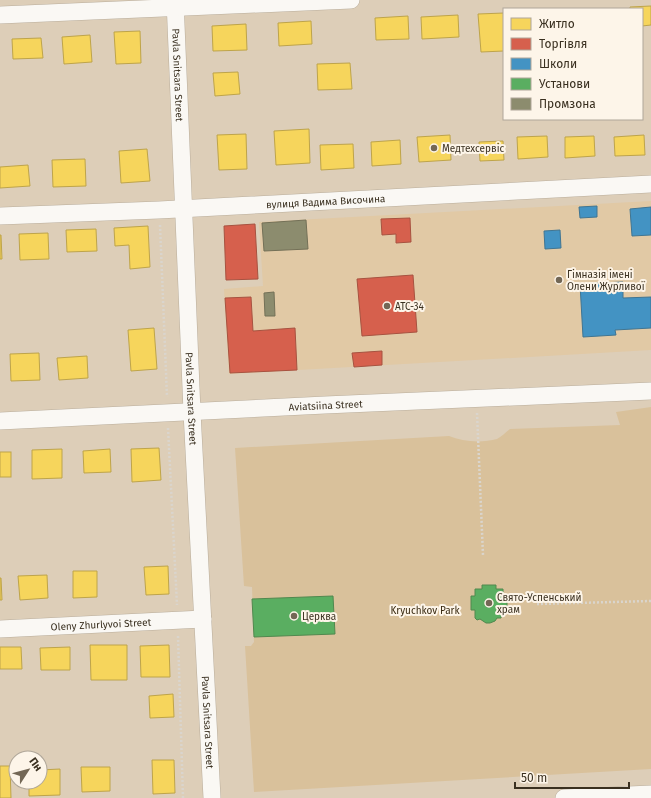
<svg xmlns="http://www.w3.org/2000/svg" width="651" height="798" font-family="'Fira Sans',sans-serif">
	<rect width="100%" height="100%" fill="#ddceb8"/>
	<polygon fill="#e1c9a5" points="651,201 651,350 229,374 224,289 263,286 259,222"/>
	<path fill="#d9c19b" d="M 651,407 L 651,769 L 254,792 L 245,646 L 251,646 L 254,642 L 252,587 L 244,586 L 235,448 L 449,436 C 463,442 482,443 497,439 C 501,437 506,432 510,429 L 620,425 L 616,412 Z"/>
	<g fill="#f6d55c" stroke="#bea44a">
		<polygon points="651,6 651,25 642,26 642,9 630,9 630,7"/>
		<polygon points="504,13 504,51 481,52 478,14"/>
		<polygon points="458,15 459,37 422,39 421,17"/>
		<polygon points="408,16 409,39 376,40 375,18"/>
		<polygon points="311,21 312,44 279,46 278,23"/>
		<polygon points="246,24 247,50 213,51 212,26"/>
		<polygon points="140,31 141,63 116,64 114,32"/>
		<polygon points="90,35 92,62 64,64 62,37"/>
		<polygon points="41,38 43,58 13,59 12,39"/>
		<polygon points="350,63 352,89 318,90 317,64"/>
		<polygon points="238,72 240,94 215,96 213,73"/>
		<polygon points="309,129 310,163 276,165 274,131"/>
		<polygon points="246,134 247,169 219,170 217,135"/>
		<polygon points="450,135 451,160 419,162 417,137"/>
		<polygon points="644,135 645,155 615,156 614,137"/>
		<polygon points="547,136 548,157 518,159 517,137"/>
		<polygon points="594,136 595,156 565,158 565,137"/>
		<polygon points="400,140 401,164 372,166 371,142"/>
		<polygon points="503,141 504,160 480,161 479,142"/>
		<polygon points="353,144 354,168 321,170 320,145"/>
		<polygon points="147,149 150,181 121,183 119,151"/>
		<polygon points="85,159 86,186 53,187 52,160"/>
		<polygon points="28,165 30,186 0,188 0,167"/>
		<polygon points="148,226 150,267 130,269 129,245 115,246 114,228"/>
		<polygon points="96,229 97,251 67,252 66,230"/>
		<polygon points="48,233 49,259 20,260 19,234"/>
		<polygon points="0,235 1,235 2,259 0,259"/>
		<polygon points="154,328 157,369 131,371 128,330"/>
		<polygon points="39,353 40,380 11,381 10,354"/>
		<polygon points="87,356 88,378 59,380 57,358"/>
		<polygon points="159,448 161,480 132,482 131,449"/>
		<polygon points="62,449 62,478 32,479 32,450"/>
		<polygon points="110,449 111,472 84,473 83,451"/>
		<rect x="0" y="452" width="11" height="25"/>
		<polygon points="168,566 169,594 146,595 144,567"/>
		<polygon points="73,571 97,571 97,597 73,598"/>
		<polygon points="47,575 48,598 20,600 18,576"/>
		<polygon points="0,578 1,578 2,600 0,600"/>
		<polygon points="90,645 127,645 127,680 91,680"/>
		<polygon points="169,645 170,677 141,677 140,646"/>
		<polygon points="0,647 21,647 22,669 0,669"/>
		<polygon points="70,647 70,670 41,670 40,648"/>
		<polygon points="173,694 174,717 150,718 149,696"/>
		<polygon points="152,760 174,760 175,793 153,794"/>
		<polygon points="0,766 10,766 11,798 0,798"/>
		<polygon points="81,767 110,767 110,791 82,792"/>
		<polygon points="60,769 60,795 29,796 29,782 40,782 40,770"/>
	</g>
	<g fill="#d6604d" stroke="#a75240">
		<polygon points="410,218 411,242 396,243 396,234 382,235 381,219"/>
		<polygon points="255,224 258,279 226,280 224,226"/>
		<polygon points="413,275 417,332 362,336 357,279"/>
		<polygon points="251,297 253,331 295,328 297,370 230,373 225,298"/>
		<polygon points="382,351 382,365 354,367 352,353"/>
	</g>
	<g fill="#4393c3" stroke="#407592">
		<polygon points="597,206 597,217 580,218 579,207"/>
		<polygon points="651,207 651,235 632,236 630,209"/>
		<polygon points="560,230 561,248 545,249 544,231"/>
		<polygon points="623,282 623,298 651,297 651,328 615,330 616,335 583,337 580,284"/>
	</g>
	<g fill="#5aae61" stroke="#50884e">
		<polygon points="482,585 496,585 496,589 503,589 503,596 507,596 507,610 502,610 501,618 497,618 495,621 490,623 486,623 480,619 477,620 475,618 475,610 471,610 471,596 475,596 475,589 482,589"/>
		<polygon points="333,596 335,634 254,637 252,599"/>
	</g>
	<g fill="#8c8c6e" stroke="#737057">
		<polygon points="306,220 308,249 264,251 262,223"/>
		<polygon points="274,292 275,316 265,316 264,293"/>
	</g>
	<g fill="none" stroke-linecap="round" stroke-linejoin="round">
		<g stroke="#b9ad9b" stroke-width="18">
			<g id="minor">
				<path id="s1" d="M 175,0 L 192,412 L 212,798"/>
				<polyline points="0,15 351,0"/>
				<path id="s2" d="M 0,216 L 159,210 L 651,184"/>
				<path id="s3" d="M 0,421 L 325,405 L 651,391"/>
				<path id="s4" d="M 0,629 L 203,619"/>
				<polyline points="564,798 651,794"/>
			</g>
		</g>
		<g stroke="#dad5cd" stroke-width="2.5" stroke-dasharray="2 2" stroke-linecap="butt">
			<polyline points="160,225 167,397"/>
			<polyline points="477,413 483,555"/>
			<polyline points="168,428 177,605"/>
			<polyline points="537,604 651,601"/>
			<polyline points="178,636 183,798"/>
		</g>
		<use href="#minor" stroke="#faf8f4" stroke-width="17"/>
	</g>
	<g fill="#736755" stroke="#fdf5e9" stroke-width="1.5">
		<circle cx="434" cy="148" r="4"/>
		<circle cx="559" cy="280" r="4"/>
		<circle cx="387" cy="306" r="4"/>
		<circle cx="489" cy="603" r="4"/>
		<circle cx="294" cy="616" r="4"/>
	</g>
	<g text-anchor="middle" stroke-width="4" stroke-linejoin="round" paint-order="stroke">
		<g font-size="10" fill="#3a3020" stroke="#fdf5e9">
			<text dy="4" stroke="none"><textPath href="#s1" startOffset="75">Pavla Snitsara Street</textPath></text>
			<text dy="4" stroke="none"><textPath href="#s2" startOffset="326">вулиця Вадима Височина</textPath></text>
			<text dy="4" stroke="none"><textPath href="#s1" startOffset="399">Pavla Snitsara Street</textPath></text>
			<text dy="4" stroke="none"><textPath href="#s3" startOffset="326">Aviatsiina Street</textPath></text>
			<text dy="4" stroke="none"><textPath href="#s4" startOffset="101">Oleny Zhurlyvoi Street</textPath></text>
			<text dy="4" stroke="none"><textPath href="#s1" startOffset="723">Pavla Snitsara Street</textPath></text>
		</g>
		<g font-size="10" fill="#3a3020" stroke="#fdf5e9" text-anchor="start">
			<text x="442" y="152">Медтехсервіс</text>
			<text x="567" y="278">Гімназія імені<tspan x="567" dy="12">Олени Журливої</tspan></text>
			<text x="395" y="310">АТС-34</text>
			<text x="497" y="601">Свято-Успенський<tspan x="497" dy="12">храм</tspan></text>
			<text x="302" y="620">Церква</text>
		</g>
		<g font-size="10" fill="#37280f" stroke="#fdf5e9">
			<text x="425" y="614">Kryuchkov Park</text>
		</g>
	</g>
	<rect x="503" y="8" width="140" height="112" fill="#fdf5e9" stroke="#afa699"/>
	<rect x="511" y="18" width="20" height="12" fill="#f6d55c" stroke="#afa699"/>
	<text x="539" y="28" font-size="12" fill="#3a3020">Житло</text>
	<rect x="511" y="38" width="20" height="12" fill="#d6604d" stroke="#afa699"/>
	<text x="539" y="48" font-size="12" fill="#3a3020">Торгівля</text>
	<rect x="511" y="58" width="20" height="12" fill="#4393c3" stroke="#afa699"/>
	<text x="539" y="68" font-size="12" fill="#3a3020">Школи</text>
	<rect x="511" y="78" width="20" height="12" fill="#5aae61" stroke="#afa699"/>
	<text x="539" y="88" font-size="12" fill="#3a3020">Установи</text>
	<rect x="511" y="98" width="20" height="12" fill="#8c8c6e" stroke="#afa699"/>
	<text x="539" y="108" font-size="12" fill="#3a3020">Промзона</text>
	<g transform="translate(28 770) rotate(54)"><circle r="19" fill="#fdf5e9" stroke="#afa699"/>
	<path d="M0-3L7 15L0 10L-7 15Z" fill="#736755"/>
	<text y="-6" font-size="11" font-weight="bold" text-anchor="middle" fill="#3a3020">Пн</text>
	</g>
	<path d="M515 782v6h114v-6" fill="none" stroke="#3a3020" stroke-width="2"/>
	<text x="521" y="782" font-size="12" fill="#3a3020" stroke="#fdf5e9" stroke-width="3" paint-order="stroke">50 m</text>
</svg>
